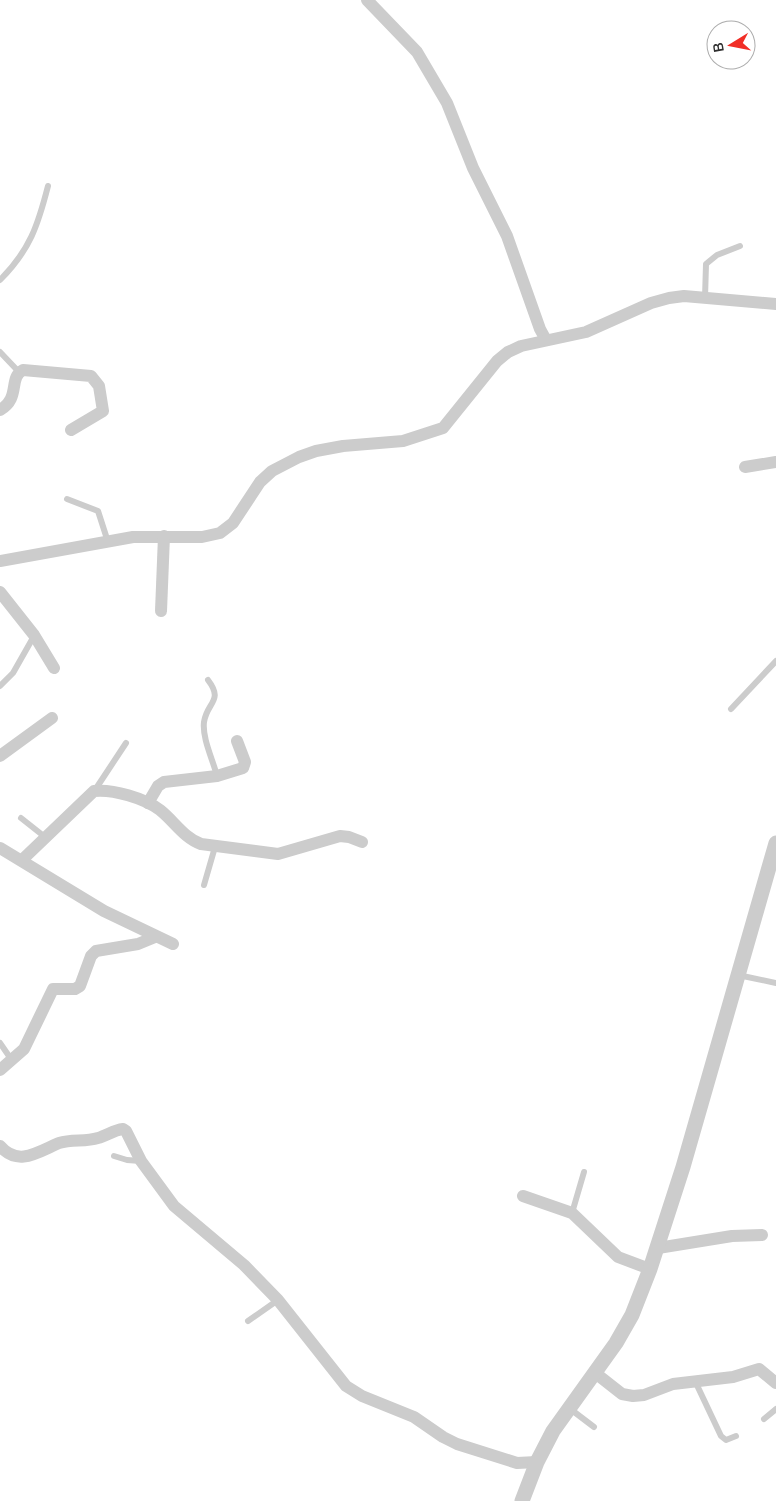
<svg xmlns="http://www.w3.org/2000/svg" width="776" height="1501" font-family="'Nunito Sans',sans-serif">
	<rect width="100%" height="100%" fill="#fff"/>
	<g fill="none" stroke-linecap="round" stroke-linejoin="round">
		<g stroke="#ccc" stroke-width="6">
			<path d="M 0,280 C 30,250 38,225 48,186"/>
			<polyline points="705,298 706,264 717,255 740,246"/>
			<polyline points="0,352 19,372"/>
			<polyline points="67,499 98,511 108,542"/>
			<path d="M 208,680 C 224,701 207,702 204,722 C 202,738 213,760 217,776"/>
			<polyline points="0,686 13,673 34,636"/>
			<polyline points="731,709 776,661"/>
			<polyline points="95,790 126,743"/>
			<polyline points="21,818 45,837"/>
			<polyline points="204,885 215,847"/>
			<polyline points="738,975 776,983"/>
			<polyline points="0,1043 11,1059"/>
			<polyline points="114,1156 127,1160 141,1161"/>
			<polyline points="572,1213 584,1172"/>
			<polyline points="248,1321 278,1300"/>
			<polyline points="695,1381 721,1436 726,1440 736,1436"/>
			<polyline points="569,1408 594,1427"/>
			<polyline points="764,1419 776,1409"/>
		</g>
		<g stroke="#ccc" stroke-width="12">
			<polyline points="367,0 417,52 447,103 473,168 507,236 540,329 546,340"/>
			<path d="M 0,410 C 21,398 8,378 23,370 L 91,376 L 99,386 L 103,411 L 71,430"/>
			<polyline points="745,467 776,462"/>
			<polyline points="0,561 133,537 202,537 220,533 233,523 260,482 272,471 299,457 316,451 343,446 403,441 443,428 497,361 508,352 521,346 586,332 651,303 669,298 684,296 776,304"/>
			<polyline points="0,592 34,635 54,668"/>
			<polyline points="161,611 164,536"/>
			<polyline points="0,756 52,718"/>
			<polyline points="148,803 158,786 164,782 217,776 243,768 245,762 237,741"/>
			<polyline points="0,848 104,911 173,944"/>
			<path d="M 22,860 L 94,791 C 113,789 144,798 160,810 C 174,821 184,838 201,844 L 278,854 L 340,836 L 349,837 L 362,842"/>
			<polyline points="0,1070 24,1049 53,989 75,989 80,986 91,956 96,951 138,944 155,937"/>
			<path d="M 0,1146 C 18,1167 38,1152 59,1143 C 72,1139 85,1142 98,1138 C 106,1136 114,1130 123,1129 L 126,1131 L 141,1161 L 174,1206 L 244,1265 L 278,1300 L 346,1386 L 362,1396 L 414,1417 L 443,1437 L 457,1444 L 517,1463 L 537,1462"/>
			<polyline points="523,1196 572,1213 618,1257 650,1269"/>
			<polyline points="658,1248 732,1236 762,1235"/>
			<polyline points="594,1372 622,1394 633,1396 644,1395 673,1384 733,1377 759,1369 776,1383"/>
		</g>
		<polyline stroke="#ccc" stroke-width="15" points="522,1501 537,1462 553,1431 616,1343 632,1315 650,1269 683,1167 776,843"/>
	</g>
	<g transform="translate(731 45) rotate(260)"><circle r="24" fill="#ffffff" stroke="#acacac"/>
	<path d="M0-4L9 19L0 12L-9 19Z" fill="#f12e26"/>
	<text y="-8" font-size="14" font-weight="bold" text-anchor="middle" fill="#2f2f2f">B</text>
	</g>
</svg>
